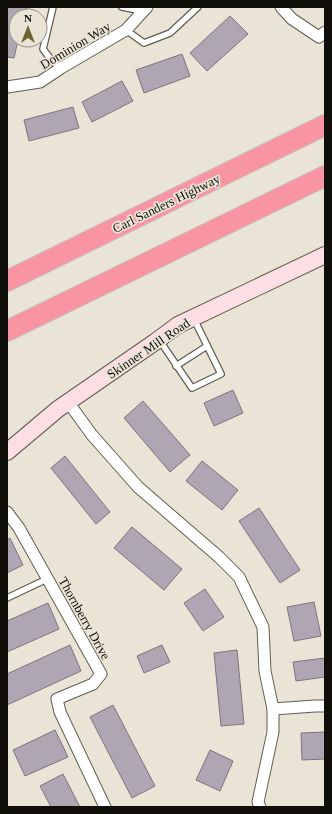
<svg xmlns="http://www.w3.org/2000/svg" width="332" height="814" font-family="Georgia,serif">
	<rect width="100%" height="100%" fill="#eae4d6"/>
	<g fill="#aea6b3" stroke="#7b7480">
		<polygon points="7,7 27,7 25,16 16,16 16,40 18,40 14,58 7,57"/>
		<polygon points="230,16 248,34 207,71 190,53"/>
		<polygon points="182,54 190,76 144,93 136,70"/>
		<polygon points="122,81 133,101 92,122 82,102"/>
		<polygon points="73,107 79,128 29,141 24,120"/>
		<polygon points="233,390 243,413 214,426 204,403"/>
		<polygon points="143,401 190,455 170,472 124,418"/>
		<polygon points="65,456 110,512 96,524 51,468"/>
		<polygon points="202,461 238,490 222,510 186,481"/>
		<polygon points="259,508 300,570 280,583 239,521"/>
		<polygon points="132,527 182,569 164,590 114,548"/>
		<polygon points="10,538 23,565 7,573 7,540"/>
		<polygon points="205,589 224,617 203,631 184,603"/>
		<polygon points="314,602 321,636 294,641 287,607"/>
		<polygon points="48,603 59,629 7,652 7,621"/>
		<polygon points="70,645 81,671 7,705 7,674"/>
		<polygon points="162,645 170,662 144,673 137,656"/>
		<polygon points="237,650 244,724 221,726 214,653"/>
		<polygon points="325,658 325,677 296,681 293,662"/>
		<polygon points="113,705 155,786 132,798 90,717"/>
		<polygon points="55,730 68,757 25,776 13,750"/>
		<polygon points="325,732 325,759 302,760 301,733"/>
		<polygon points="210,750 233,761 220,791 196,780"/>
		<polygon points="63,774 80,807 51,807 40,786"/>
	</g>
	<g fill="none" stroke-linecap="round" stroke-linejoin="round">
		<g stroke="#615d50" stroke-width="8">
			<g id="lane">
				<polyline points="53,7 43,49 52,61 61,68"/>
				<polyline points="122,7 142,11"/>
				<polyline points="126,30 144,43 170,33 198,7"/>
				<polyline points="160,341 192,388 221,374 194,319"/>
				<polyline points="176,366 207,346"/>
				<polyline points="7,598 47,579"/>
			</g>
		</g>
		<g stroke="#615d50" stroke-width="13">
			<g id="street">
				<polyline points="281,7 292,19 319,37 325,32"/>
				<polyline points="7,87 40,82 61,68 126,30 147,7"/>
				<polyline points="68,402 92,435 138,487 219,557 239,577 263,627 265,671 273,709 273,732 258,802 260,807"/>
				<polyline points="7,512 19,528 101,674 93,684 57,699 60,712 105,807"/>
				<polyline points="273,709 315,706 325,706"/>
			</g>
		</g>
		<g stroke="#615d50" stroke-width="18">
			<polyline id="secondary" points="7,452 58,409 155,342 178,325 325,255"/>
		</g>
		<g stroke="#c6c5c4" stroke-width="22">
			<g id="highway">
				<polyline points="7,281 325,125"/>
				<polyline points="7,331 325,176"/>
			</g>
		</g>
		<use href="#lane" stroke="#fff" stroke-width="5.5"/>
		<use href="#street" stroke="#fff" stroke-width="11"/>
		<use href="#secondary" stroke="#fddfe3" stroke-width="16"/>
		<use href="#highway" stroke="#f995a2" stroke-width="20"/>
	</g>
	<g text-anchor="middle" stroke-width="3.5" stroke-linejoin="round" paint-order="stroke">
		<g font-size="13" fill="#100e09" stroke="#eae4d6">
			<text transform="translate(75 45) rotate(-31)" y="5">Dominion Way</text>
			<text transform="translate(166 203) rotate(-26)" y="5">Carl Sanders Highway</text>
			<text transform="translate(148 348) rotate(-34)" y="5">Skinner Mill Road</text>
			<text transform="translate(85 618) rotate(61)" y="5">Thornberry Drive</text>
		</g>
	</g>
	<rect width="332" height="814" fill="none" stroke="#100e09" stroke-width="16"/>
	<g transform="translate(28 28)"><circle r="19" fill="#eae4d6" stroke="#938e84"/>
	<path d="M0-3L7 15L0 10L-7 15Z" fill="#6b632f"/>
	<text y="-6" font-size="11" font-weight="bold" text-anchor="middle" fill="#100e09">N</text>
	</g>
</svg>
